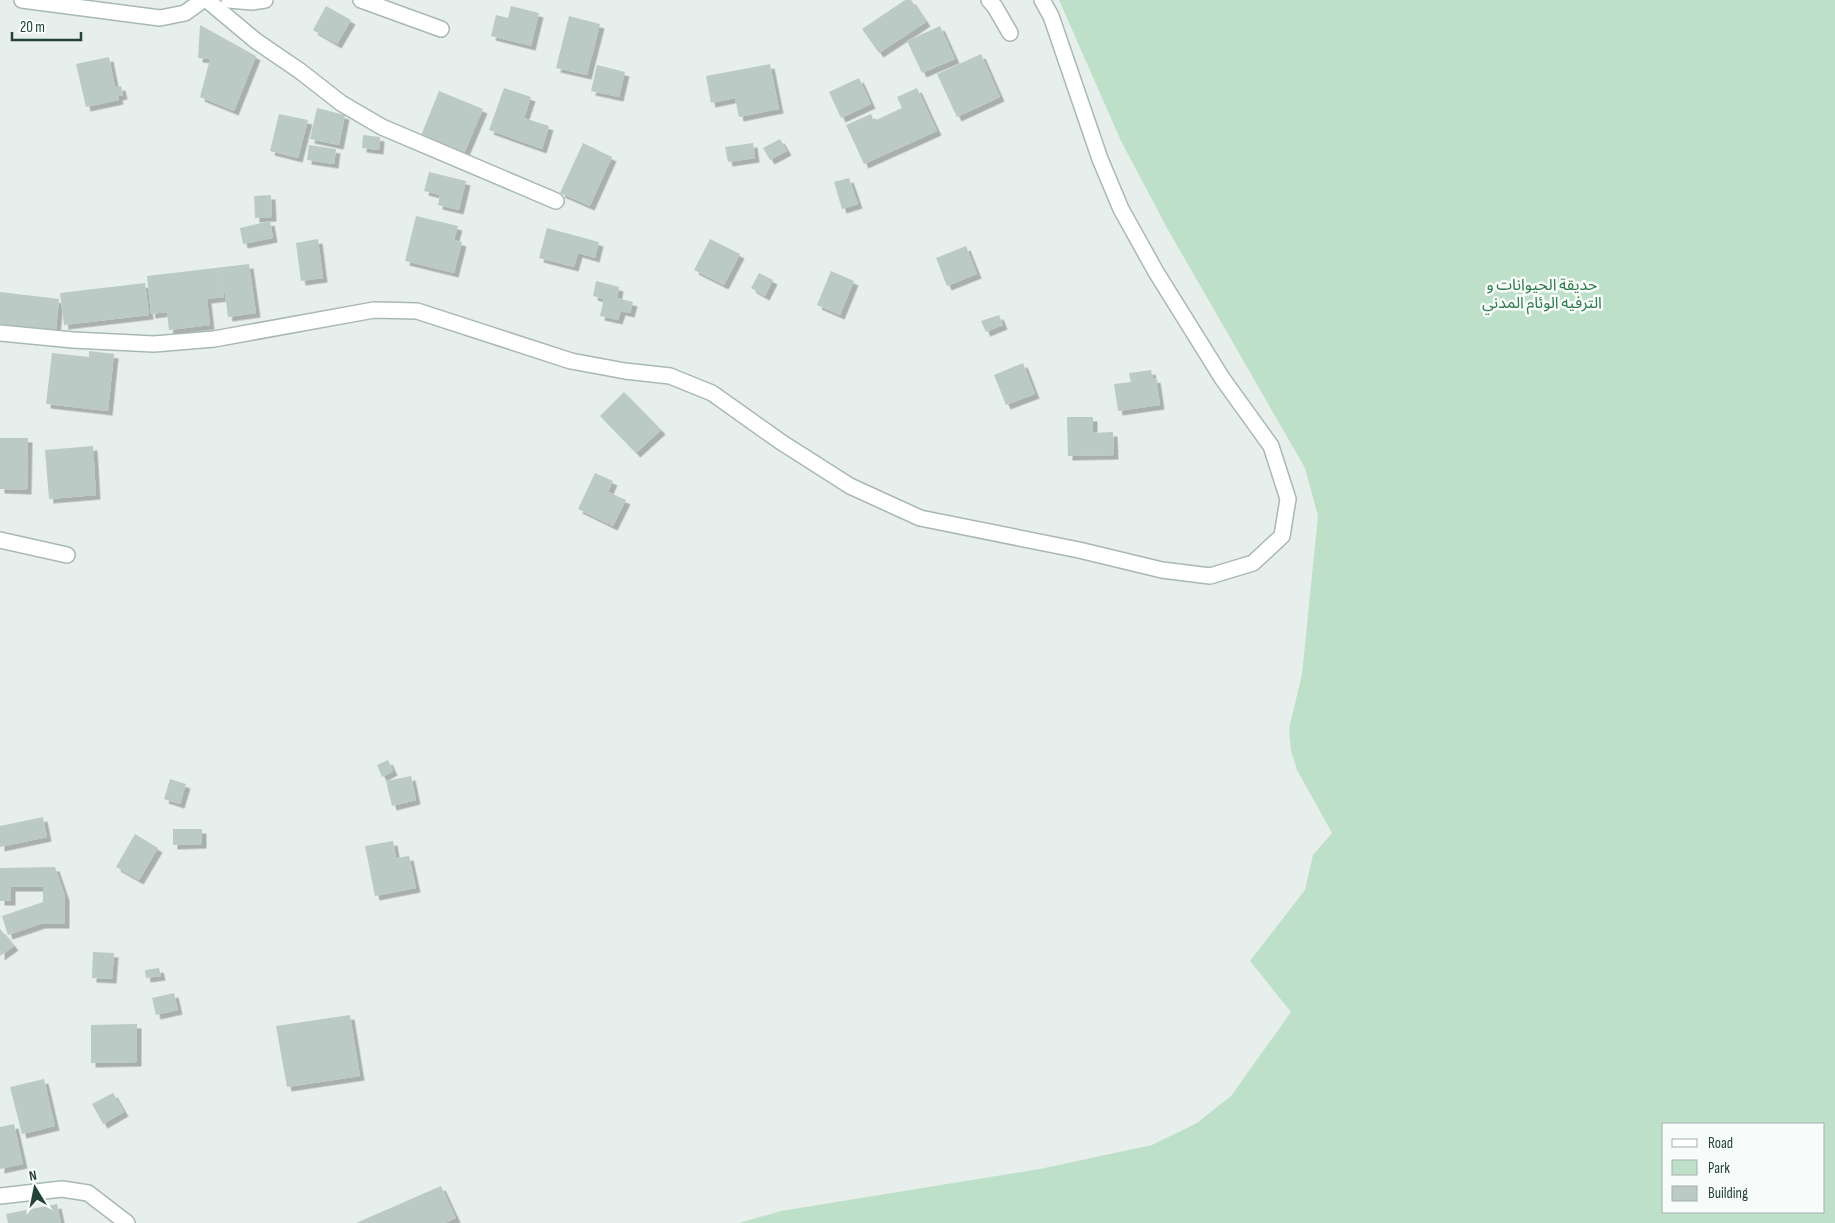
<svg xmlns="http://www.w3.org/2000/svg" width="1835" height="1223" font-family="'Sofia Sans Condensed','Noto Sans Arabic',sans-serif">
	<defs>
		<filter id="shadow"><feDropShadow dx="4.5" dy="4.5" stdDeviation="0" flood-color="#0004"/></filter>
	</defs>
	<rect width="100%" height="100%" fill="#e6efeb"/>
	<path fill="#bfe0c8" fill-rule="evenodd" d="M 1059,0 L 1835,0 L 1835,1223 L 739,1223 L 781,1211 L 1040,1169 L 1152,1145 L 1197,1123 L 1231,1096 L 1291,1012 L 1250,961 L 1305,890 L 1313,855 L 1332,833 L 1297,770 L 1291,751 L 1289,729 L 1302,674 L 1318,516 L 1305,468 L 1167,228 L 1121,141 ZM 1664,1124 L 1824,1124 L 1824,1212 L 1664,1212 Z"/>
	<g fill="#bbcac4" filter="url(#shadow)">
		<polygon points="905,0 911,0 926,22 879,53 862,29"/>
		<polygon points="326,6 351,20 337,44 313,30"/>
		<polygon points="511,6 539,13 531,46 491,36 496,15 508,18"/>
		<polygon points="569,16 600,24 587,75 556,68"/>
		<polygon points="200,25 256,56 234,111 200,97 210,59 198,58"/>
		<polygon points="940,26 955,59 922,73 907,41"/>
		<polygon points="981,54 1000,97 957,117 937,74"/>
		<polygon points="109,57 115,87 121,86 123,95 118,96 119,100 86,107 76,64"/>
		<polygon points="770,64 779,109 739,117 735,98 711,103 706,76"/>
		<polygon points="597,65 625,72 619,97 591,91"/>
		<polygon points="859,78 871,104 841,118 829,92"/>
		<polygon points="504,88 531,97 524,118 549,126 542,149 489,130"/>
		<polygon points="917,88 937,131 864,164 846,125 871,114 874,121 902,108 897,97"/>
		<polygon points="439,91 483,109 463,156 420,138"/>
		<polygon points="317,108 345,115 339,145 310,139"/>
		<polygon points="279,114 308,120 298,158 270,151"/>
		<polygon points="363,135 380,137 379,150 362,148"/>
		<polygon points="780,139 787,151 770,160 763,148"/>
		<polygon points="583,143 612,157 590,206 560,193"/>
		<polygon points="753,143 755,158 728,162 725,147"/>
		<polygon points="309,145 336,149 334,164 307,160"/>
		<polygon points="429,172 466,181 459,210 438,205 440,195 424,191"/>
		<polygon points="849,178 858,204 842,209 834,182"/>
		<polygon points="271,195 272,217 255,218 254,196"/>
		<polygon points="416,216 458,226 454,240 462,242 454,273 405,261"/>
		<polygon points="270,221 273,238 243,244 240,228"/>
		<polygon points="547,228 599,242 595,258 578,253 574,267 539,258"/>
		<polygon points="318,239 323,278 301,281 296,243"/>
		<polygon points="710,239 740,254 724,285 694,270"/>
		<polygon points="966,246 977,274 947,286 936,258"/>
		<polygon points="249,264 256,313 228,317 222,270 224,297 207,299 210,325 169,330 167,312 151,314 147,276"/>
		<polygon points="831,271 854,281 840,315 817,305"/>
		<polygon points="759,273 773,280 765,296 751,288"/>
		<polygon points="596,281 619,287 617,298 633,302 630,313 621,311 618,320 600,316 604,299 593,296"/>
		<polygon points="145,283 149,315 64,325 60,293"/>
		<polygon points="0,292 59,299 56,330 0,324"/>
		<polygon points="999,315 1003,325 986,332 981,321"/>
		<polygon points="89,351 114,354 108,411 46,404 52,353 89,357"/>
		<polygon points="1023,363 1035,394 1006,405 994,375"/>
		<polygon points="1151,370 1153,379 1156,378 1160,405 1118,411 1114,384 1131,382 1129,373"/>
		<polygon points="624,392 661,430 636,453 600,416"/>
		<polygon points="1067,417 1093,417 1093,433 1113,432 1114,455 1068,456"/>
		<polygon points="0,438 28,438 27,490 0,489"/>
		<polygon points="93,446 96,495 49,499 45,450"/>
		<polygon points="595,473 613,481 608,492 626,500 613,526 578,509"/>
		<polygon points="388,760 393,771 382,777 377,765"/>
		<polygon points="411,776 416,800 392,806 386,781"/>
		<polygon points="170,779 186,784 180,804 164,799"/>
		<polygon points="43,817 47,837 0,847 0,826"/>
		<polygon points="173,829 202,829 202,844 173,845"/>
		<polygon points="135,834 158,848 139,880 116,867"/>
		<polygon points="393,841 396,858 409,856 416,888 375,896 365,846"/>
		<polygon points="55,867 65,896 65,924 41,924 8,935 2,916 43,902 43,887 11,887 11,901 0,901 0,868"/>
		<polygon points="0,929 14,946 0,956"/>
		<polygon points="93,952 114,953 112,979 92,978"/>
		<polygon points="159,968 161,976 146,978 145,970"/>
		<polygon points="174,993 178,1010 156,1015 152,998"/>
		<polygon points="350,1015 360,1076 287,1087 276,1026"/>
		<polygon points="137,1024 137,1062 91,1063 91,1025"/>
		<polygon points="44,1079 55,1126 22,1134 10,1087"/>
		<polygon points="113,1093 124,1112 103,1124 92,1104"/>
		<polygon points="14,1124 23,1164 0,1169 0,1127"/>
		<polygon points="441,1186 456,1218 445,1223 356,1223"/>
		<polygon points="57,1204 61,1223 8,1223 6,1214"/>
	</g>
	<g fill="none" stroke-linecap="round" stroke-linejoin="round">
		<g stroke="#a8b8b2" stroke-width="18">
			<g id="minor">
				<polyline points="22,0 160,18 185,13 203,0"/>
				<polyline points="207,0 256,41 300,71 341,103 382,127 556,201"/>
				<polyline points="229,0 252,2 265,0"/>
				<polyline points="361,0 441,29"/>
				<polyline points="989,0 995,7 1010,33"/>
				<polyline points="0,540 67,555"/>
				<polyline points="0,1196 62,1189 88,1193 127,1223"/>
			</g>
		</g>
		<g stroke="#a8b8b2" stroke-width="18">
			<polyline id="tertiary" points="0,333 73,340 154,344 214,339 374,310 417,311 571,361 625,371 670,376 712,393 781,442 850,486 920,518 1079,550 1162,570 1210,576 1253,563 1282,536 1288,499 1271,446 1222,378 1156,272 1121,209 1100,159 1051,16 1042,0"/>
		</g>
		<use href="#minor" stroke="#fff" stroke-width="15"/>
		<use href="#tertiary" stroke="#fff" stroke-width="15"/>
	</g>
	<g text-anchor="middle" stroke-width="5" stroke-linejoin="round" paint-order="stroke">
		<g font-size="16" fill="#2d7a4b" stroke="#f7fbf9">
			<text x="1542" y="290">حديقة الحيوانات و<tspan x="1542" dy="18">الترفيه الوئام المدني</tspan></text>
		</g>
	</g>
	<rect x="1662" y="1123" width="162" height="90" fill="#f7fbf9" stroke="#a3b1ad"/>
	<rect x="1672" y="1139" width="25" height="8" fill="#ffffff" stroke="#a3b1ad"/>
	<text x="1708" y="1148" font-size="15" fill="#24423a">Road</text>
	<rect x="1672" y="1160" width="25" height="15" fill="#bfe0c8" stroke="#a3b1ad"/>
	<text x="1708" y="1173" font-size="15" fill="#24423a">Park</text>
	<rect x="1672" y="1186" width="25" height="15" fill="#bbcac4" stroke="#a3b1ad"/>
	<text x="1708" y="1198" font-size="15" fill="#24423a">Building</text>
	<g transform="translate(35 1188) rotate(350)" stroke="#f7fbf9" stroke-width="4" paint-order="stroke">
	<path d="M0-4L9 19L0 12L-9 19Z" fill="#24423a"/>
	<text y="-8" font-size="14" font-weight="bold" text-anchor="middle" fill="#24423a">N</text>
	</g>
	<path d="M12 32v8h69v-8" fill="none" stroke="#24423a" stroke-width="2.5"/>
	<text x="20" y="32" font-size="15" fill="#24423a" stroke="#f7fbf9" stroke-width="4" paint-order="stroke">20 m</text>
</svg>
